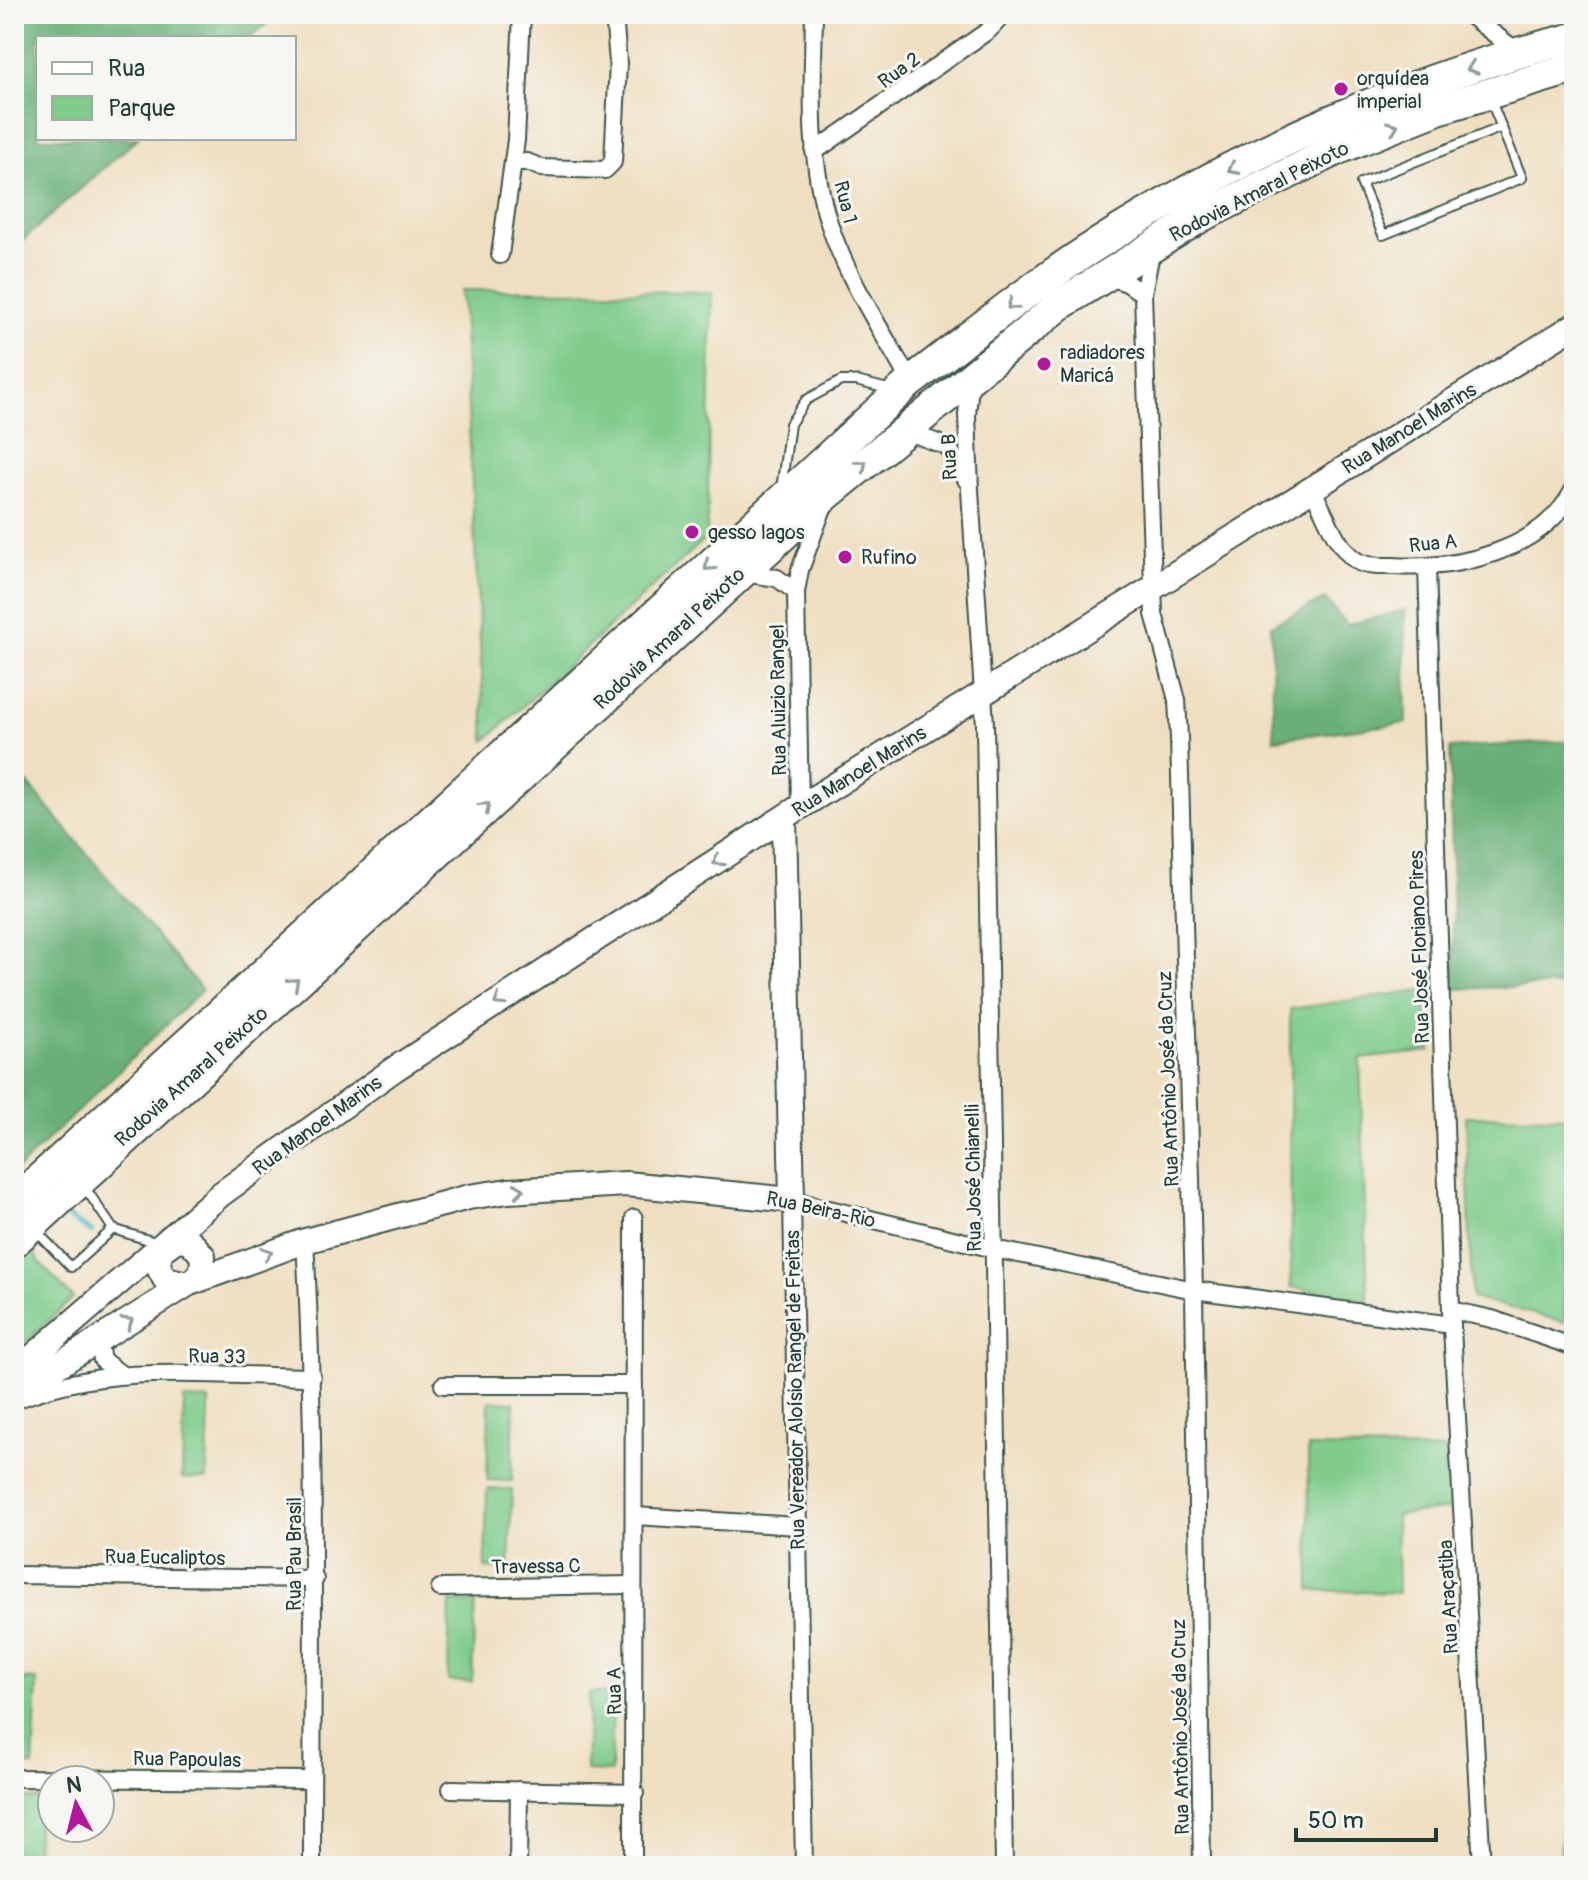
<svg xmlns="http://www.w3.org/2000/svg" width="1588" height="1880" font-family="Pangolin,sans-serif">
	<rect width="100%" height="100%" fill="#f6f6f2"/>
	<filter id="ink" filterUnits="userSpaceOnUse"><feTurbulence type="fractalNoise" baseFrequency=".0125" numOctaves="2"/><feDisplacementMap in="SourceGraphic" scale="16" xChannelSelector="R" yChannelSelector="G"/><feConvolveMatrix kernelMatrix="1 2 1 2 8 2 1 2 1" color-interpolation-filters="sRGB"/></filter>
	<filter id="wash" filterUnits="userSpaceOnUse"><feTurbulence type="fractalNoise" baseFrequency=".006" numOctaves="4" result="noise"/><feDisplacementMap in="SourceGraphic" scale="32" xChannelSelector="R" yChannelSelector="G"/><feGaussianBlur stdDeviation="1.8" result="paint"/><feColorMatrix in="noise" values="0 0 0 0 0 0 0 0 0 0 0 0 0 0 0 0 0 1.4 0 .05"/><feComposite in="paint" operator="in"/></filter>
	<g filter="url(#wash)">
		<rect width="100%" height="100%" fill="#efdfc0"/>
		<g fill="#7fcc8b" stroke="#4f8460" stroke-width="2">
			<polygon points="462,290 712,292 707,537 485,741"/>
			<polygon points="1424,990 1431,1051 1360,1059 1368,1300 1291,1287 1290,1009"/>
			<polygon points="1466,1116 1567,1117 1564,1322 1472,1298"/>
			<polygon points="32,1243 38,1261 73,1298 14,1353 14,1261"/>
			<polygon points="184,1399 209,1400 207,1479 182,1478"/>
			<polygon points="489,1401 514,1402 512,1481 487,1480"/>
			<polygon points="1308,1447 1446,1450 1451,1509 1396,1515 1398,1593 1310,1590"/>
			<polygon points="487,1489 512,1490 509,1569 485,1568"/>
			<polygon points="450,1602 475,1603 472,1682 448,1681"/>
			<polygon points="14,1679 37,1680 33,1766 14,1765"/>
			<polygon points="589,1693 613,1693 611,1772 586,1771"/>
			<polygon points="14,1798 38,1799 36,1866 14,1866"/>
			<polygon points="1563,1798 1574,1799 1574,1866 1560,1866"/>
		</g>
		<g fill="#67b077" stroke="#437656" stroke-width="2">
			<polygon points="14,14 278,14 250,38 38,38 38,138 138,138 14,248"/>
			<polygon points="1325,599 1347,625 1405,610 1406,723 1274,739 1271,625"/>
			<polygon points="1574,741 1574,985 1454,989 1450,748"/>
			<polygon points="14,767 202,990 14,1173"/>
		</g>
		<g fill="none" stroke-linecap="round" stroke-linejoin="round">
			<polyline stroke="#41b1bb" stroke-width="6" points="63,1214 91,1232"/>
		</g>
	</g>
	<g filter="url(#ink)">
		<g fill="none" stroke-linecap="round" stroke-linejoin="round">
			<g stroke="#3e5549" stroke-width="12">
				<g id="lane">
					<polyline points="1491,101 1522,178 1383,235 1361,183 1502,127"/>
					<polyline points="781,489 790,424 806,400 841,381 856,381 892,390"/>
					<polyline points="34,1229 71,1267 113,1229 84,1186"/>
					<polyline points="113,1229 158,1243"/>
				</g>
			</g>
			<g stroke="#3e5549" stroke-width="20">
				<g id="street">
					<path d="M 814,14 C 813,83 807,156 829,223 C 847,279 882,330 910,382"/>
					<polyline points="1468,14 1518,52"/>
					<polyline points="814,152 989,30 1004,14"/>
					<polyline points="513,162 527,162 542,168 605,170 613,162 618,63 614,14"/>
					<polyline points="1152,248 1143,294 1154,614 1177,700 1179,738 1194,1290 1202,1866"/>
					<polyline points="500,255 516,140 522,14"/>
					<polyline points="1106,276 1127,283 1143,294"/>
					<polyline points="971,377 967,415 970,490 985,725 1004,1866"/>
					<polyline points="904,430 948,447 967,481"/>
					<path d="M 1312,489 C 1324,510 1336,548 1357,561 C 1366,567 1382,566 1393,566 C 1458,570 1542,551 1574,489"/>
					<polyline points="1427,568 1451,1310 1482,1866"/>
					<polyline points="743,573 777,578 796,592"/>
					<polyline points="800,807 796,592 800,570 824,505"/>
					<path d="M 305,1241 C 317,1450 312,1657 312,1866"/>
					<polyline points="1451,1310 1492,1319 1574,1347"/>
					<polyline points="98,1340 102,1360 121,1374"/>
					<polyline points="443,1385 634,1385"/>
					<path d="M 21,1398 C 113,1362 215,1376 312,1377"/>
					<polyline points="635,1516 798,1526"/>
					<polyline points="14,1575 315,1579"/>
					<polyline points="440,1588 633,1585"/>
					<polyline points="14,1778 312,1780"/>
					<polyline points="451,1789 635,1793"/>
					<polyline points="518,1866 519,1790"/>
					<polyline points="633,1866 634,1218"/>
					<polyline points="804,1866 792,1200 994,1249 1194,1290 1452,1325"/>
				</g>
			</g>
			<g stroke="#3e5549" stroke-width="28">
				<g id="secondary">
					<polyline points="14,1373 221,1194 393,1070 800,807 1574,326"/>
					<polyline points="14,1393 194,1280 202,1270 203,1256 190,1241 177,1239 160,1251 158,1266 165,1279 187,1284 305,1241 469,1197 508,1191 626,1184 792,1200 784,818"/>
				</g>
			</g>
			<g stroke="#3e5549" stroke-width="34">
				<g id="highway">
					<path d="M 14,1202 L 910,382 C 971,336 1031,286 1096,245 C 1241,153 1407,79 1574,38"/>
					<polyline points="14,1242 829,493 1061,304 1200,217 1338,149 1438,109 1574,68"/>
				</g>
			</g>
			<use href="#lane" stroke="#fff" stroke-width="8"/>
			<use href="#street" stroke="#fff" stroke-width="16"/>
			<use href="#secondary" stroke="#fff" stroke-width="24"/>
			<use href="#highway" stroke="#fff" stroke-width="30"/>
		</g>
		<defs><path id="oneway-chevron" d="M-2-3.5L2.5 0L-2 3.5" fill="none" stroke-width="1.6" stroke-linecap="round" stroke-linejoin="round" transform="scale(2)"/></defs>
		<g stroke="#8f9e9a">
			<use href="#oneway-chevron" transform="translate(1472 68) rotate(161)"/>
			<use href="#oneway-chevron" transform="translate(1393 127) rotate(-22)"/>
			<use href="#oneway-chevron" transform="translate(1233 169) rotate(152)"/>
			<use href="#oneway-chevron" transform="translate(1012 305) rotate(143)"/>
			<use href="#oneway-chevron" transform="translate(862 465) rotate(-40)"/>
			<use href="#oneway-chevron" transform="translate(709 566) rotate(138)"/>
			<use href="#oneway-chevron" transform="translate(485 807) rotate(-42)"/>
			<use href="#oneway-chevron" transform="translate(718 861) rotate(147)"/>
			<use href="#oneway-chevron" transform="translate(294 983) rotate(-42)"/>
			<use href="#oneway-chevron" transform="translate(499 1001) rotate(147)"/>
			<use href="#oneway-chevron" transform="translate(519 1190) rotate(-6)"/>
			<use href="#oneway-chevron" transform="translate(267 1253) rotate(-18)"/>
			<use href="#oneway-chevron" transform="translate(128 1322) rotate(-32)"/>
		</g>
	</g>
	<g fill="#b5179e" stroke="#f6f6f2" stroke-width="3">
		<circle cx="1341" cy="89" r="8"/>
		<circle cx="1044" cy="364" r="8"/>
		<circle cx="692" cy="532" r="8"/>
		<circle cx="845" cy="557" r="8"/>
	</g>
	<g text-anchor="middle" stroke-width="6" stroke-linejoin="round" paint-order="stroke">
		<g font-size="20" fill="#1f3d34" stroke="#f6f6f2">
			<text transform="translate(899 70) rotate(-36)" y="7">Rua 2</text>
			<text transform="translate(1259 191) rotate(-27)" y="7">Rodovia Amaral Peixoto</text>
			<text transform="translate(846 202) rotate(76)" y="7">Rua 1</text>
			<text transform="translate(1409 428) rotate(-32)" y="7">Rua Manoel Marins</text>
			<text transform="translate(949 457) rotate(-92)" y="7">Rua B</text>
			<text transform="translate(1433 543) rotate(-6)" y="7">Rua A</text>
			<text transform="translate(669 638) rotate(-43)" y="7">Rodovia Amaral Peixoto</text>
			<text transform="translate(778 700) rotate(-91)" y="7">Rua Aluizio Rangel</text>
			<text transform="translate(859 771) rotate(-32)" y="7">Rua Manoel Marins</text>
			<text transform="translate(1419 947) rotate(-92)" y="7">Rua José Floriano Pires</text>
			<text transform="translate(191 1076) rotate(-42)" y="7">Rodovia Amaral Peixoto</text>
			<text transform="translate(1168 1079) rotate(-92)" y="7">Rua Antônio José da Cruz</text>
			<text transform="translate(317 1125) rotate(-36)" y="7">Rua Manoel Marins</text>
			<text transform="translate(973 1178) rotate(-91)" y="7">Rua José Chianelli</text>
			<text transform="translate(821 1209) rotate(12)" y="7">Rua Beira-Rio</text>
			<text transform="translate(217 1356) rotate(1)" y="7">Rua 33</text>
			<text transform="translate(795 1390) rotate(-91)" y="7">Rua Vereador Aloísio Rangel de Freitas</text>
			<text transform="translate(294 1554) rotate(-90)" y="7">Rua Pau Brasil</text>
			<text transform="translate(165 1557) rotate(1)" y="7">Rua Eucaliptos</text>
			<text transform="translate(536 1566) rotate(-1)" y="7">Travessa C</text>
			<text transform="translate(1448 1597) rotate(-93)" y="7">Rua Araçatiba</text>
			<text transform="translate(614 1691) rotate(-91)" y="7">Rua A</text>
			<text transform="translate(1180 1727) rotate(-91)" y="7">Rua Antônio José da Cruz</text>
			<text transform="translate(187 1759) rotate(1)" y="7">Rua Papoulas</text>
		</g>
		<g font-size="20" fill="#1f3d34" stroke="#f6f6f2" text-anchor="start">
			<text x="1357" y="85">orquídea<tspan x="1357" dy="23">imperial</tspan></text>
			<text x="1060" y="359">radiadores<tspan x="1060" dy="23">Maricá</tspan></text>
			<text x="708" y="539">gesso lagos</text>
			<text x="861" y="564">Rufino</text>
		</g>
	</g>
	<rect width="1588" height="1880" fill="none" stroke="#f6f6f2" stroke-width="48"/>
	<rect x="36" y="36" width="260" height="104" fill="#f6f6f2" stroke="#a0aca6" stroke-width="2"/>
	<rect x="52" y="62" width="40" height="12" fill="#ffffff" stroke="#a0aca6" stroke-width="2"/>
	<text x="108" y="76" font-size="24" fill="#1f3d34">Rua</text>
	<rect x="52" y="96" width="40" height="24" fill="#7fcc8b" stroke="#a0aca6" stroke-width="2"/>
	<text x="108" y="116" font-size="24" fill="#1f3d34">Parque</text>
	<g transform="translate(76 1804) rotate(353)"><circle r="38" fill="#f6f6f2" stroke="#a0aca6" stroke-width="2"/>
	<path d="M0-6L14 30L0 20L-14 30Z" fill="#b5179e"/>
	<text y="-12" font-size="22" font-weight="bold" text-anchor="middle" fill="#1f3d34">N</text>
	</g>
	<path d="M1296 1828v12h140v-12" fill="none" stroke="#1f3d34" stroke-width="4"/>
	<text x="1308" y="1828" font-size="24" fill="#1f3d34" stroke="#f6f6f2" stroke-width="6" paint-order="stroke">50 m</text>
</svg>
